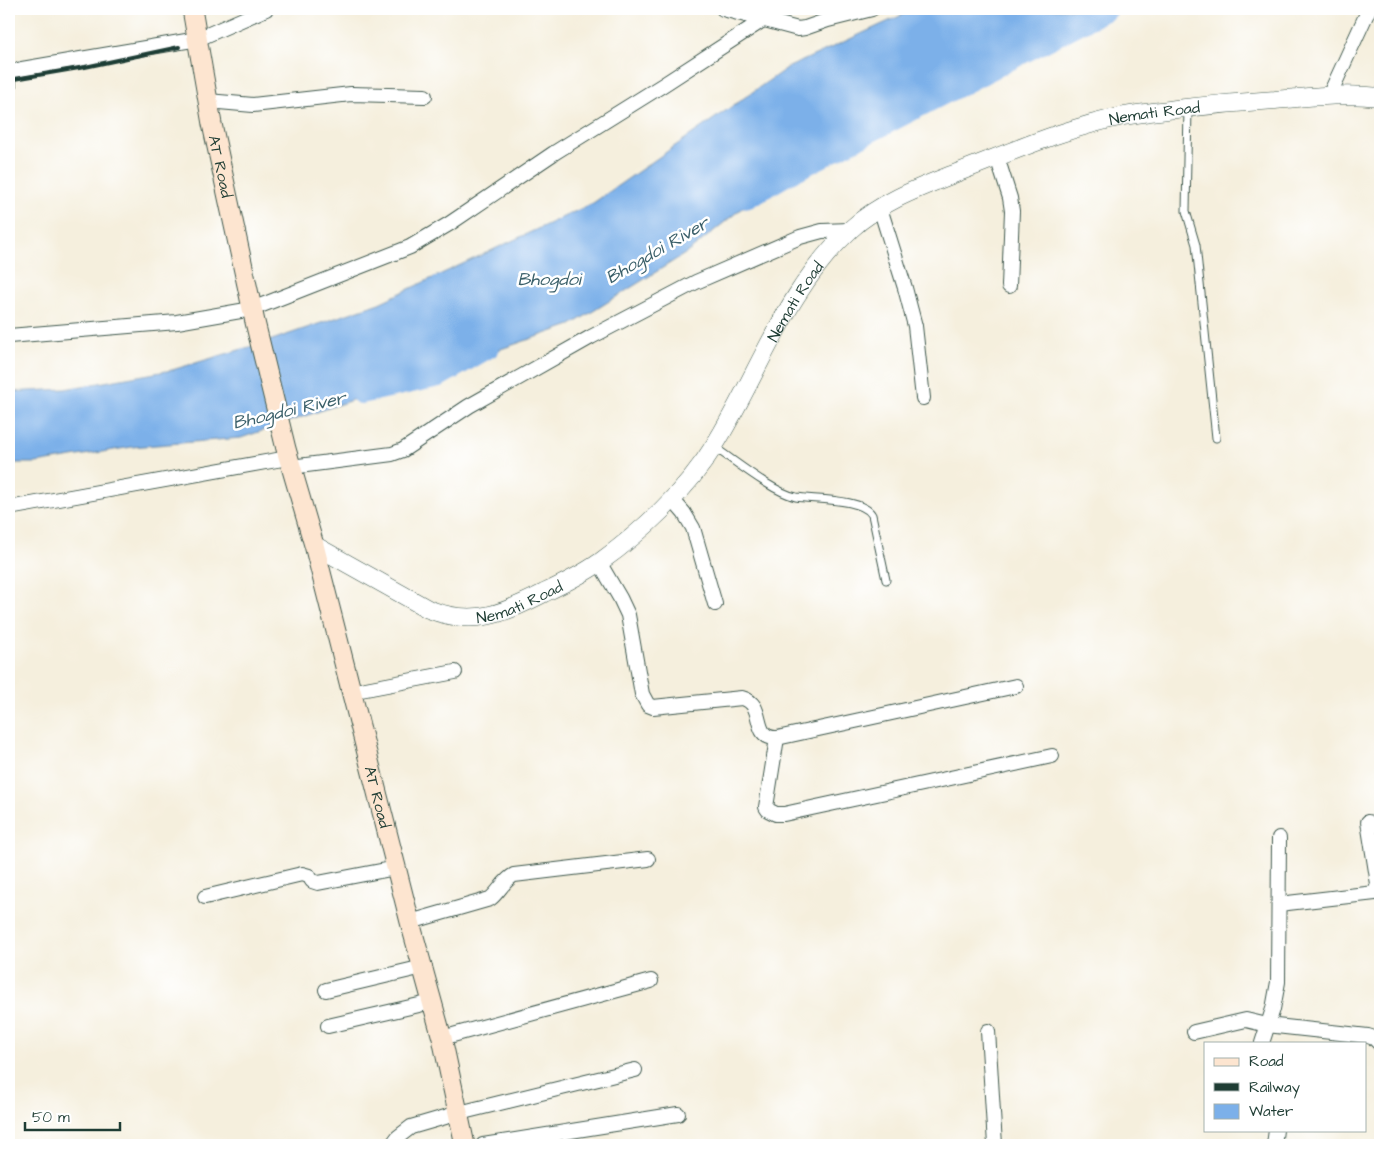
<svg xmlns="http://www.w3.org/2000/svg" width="1389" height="1154" font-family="'Architects Daughter',sans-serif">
	<rect width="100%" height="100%" fill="#fff"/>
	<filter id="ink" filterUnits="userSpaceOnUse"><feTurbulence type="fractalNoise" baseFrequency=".02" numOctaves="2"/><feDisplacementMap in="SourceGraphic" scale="10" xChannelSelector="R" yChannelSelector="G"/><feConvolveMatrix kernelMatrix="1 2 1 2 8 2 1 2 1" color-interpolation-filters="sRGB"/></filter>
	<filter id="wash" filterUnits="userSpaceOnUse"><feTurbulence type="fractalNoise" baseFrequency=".0096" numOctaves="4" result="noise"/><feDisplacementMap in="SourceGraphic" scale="20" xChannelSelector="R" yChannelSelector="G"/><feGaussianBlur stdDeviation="1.12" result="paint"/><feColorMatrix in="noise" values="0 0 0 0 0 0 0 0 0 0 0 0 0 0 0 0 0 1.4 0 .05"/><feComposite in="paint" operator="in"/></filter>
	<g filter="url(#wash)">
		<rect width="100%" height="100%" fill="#f5efdd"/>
		<polygon fill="#7cb0e9" stroke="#4e768e" points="915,9 1102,9 984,64 867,123 785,173 688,252 571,325 241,438 132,447 36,463 9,463 9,392 65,389 172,370 269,341 379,303 593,203 787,68"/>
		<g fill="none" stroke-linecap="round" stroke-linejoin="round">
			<g stroke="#7cb0e9" stroke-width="22">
				<polyline points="748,197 786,175 1107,9"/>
				<polyline points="361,393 439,376 489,347"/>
			</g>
		</g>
	</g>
	<g filter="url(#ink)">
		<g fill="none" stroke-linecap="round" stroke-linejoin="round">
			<g stroke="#3f584d" stroke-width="9">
				<g id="service">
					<polyline points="1188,108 1186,211 1196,245 1216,438"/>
					<path d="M 714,447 C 735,461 773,492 796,497 C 814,500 863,498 872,515 L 886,580"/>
				</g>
			</g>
			<g stroke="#3f584d" stroke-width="16">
				<g id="minor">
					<polyline points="723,9 798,29 805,28 828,20 872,9"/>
					<polyline points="9,87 9,73 22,69 198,39 266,9"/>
					<polyline points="1329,96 1369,9"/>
					<polyline points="208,101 253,105 351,94 425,96"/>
					<polyline points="997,157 1010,198 1012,211 1009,286"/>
					<polyline points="880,208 905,288 915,326 923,398"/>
					<polyline points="9,336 177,322 252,309 410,247 449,224 554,153 663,85 763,20"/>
					<polyline points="291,467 392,454 403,450 469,406 591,337 696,282 800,237 822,231 850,230"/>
					<polyline points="672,499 684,513 693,528 715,604"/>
					<polyline points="9,508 288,458"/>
					<path d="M 599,562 L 620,598 L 628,615 L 642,694 L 648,705 L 653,707 L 742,698 C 767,704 750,739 777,738 L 1016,686"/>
					<polyline points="350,692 455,672"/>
					<polyline points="777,738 766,807 768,810 776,814 784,814 1052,756"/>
					<polyline points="205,897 302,874 309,876 312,881 318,883 396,868"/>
					<polyline points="1279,904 1375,893 1378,884 1368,822"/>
					<path d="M 410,922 L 490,899 C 499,892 504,880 514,875 L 648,859"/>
					<polyline points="326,990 423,967"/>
					<polyline points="328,1026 432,1002"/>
					<polyline points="988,1031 995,1145"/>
					<polyline points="1194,1032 1246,1020 1267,1025 1368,1036 1374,1038 1380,1044"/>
					<polyline points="442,1038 651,981"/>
					<polyline points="1262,1043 1273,1009 1278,982 1279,838"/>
					<polyline points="392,1145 398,1137 411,1127 459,1113 635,1070"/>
					<polyline points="483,1145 678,1114"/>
					<polyline points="1274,1145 1276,1130"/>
				</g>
			</g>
			<g stroke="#3f584d" stroke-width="19">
				<g id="tertiary">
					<path id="s1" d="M 314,545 L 428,609 C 473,627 503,614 544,593 C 563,584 583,574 600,562 C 642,532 687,490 714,446 C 759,374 786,288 851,229 C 883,200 924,186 964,170 C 1016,150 1069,127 1124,116 C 1141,113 1159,111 1176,109 C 1209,105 1242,102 1275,100 C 1310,97 1345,93 1380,97"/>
				</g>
			</g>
			<g stroke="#3f584d" stroke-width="21">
				<g id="secondary">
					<path id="s2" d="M 192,9 L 212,124 L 255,322 L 286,449 L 314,545 L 410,922 L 442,1038 L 465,1145"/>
				</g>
			</g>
			<use href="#service" stroke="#fff" stroke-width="7"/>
			<use href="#minor" stroke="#fff" stroke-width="14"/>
			<use href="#tertiary" stroke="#fff" stroke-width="18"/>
			<use href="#secondary" stroke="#fde5d0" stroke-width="19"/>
			<polyline stroke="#1f3d34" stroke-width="4" points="9,80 85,67 179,47"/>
		</g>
	</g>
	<g text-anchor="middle" stroke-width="5" stroke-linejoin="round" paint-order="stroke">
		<g font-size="16" fill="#1f3d34" stroke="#fff">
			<text dy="6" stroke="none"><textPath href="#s1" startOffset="1066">Nemati Road</textPath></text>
			<text dy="6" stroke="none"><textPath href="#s2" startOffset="160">AT Road</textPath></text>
			<text dy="6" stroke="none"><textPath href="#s1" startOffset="646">Nemati Road</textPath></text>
			<text dy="6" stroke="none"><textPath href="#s1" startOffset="226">Nemati Road</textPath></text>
			<text dy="6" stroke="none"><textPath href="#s2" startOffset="810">AT Road</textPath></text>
		</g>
		<g font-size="18" font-style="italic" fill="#3b606a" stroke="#fff">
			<text transform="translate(657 250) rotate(-30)" y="6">Bhogdoi River</text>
			<text x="549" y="285">Bhogdoi</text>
			<text transform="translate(289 410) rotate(-13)" y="6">Bhogdoi River</text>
		</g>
	</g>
	<rect width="1389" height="1154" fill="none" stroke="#fff" stroke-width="30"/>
	<rect x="1204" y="1042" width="162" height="90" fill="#ffffff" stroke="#a5b1ae"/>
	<rect x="1214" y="1058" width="25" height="8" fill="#fde5d0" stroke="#a5b1ae"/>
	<text x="1249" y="1066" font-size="15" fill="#1f3d34">Road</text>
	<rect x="1214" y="1083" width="25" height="8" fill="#1f3d34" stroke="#a5b1ae"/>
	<text x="1249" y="1092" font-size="15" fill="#1f3d34">Railway</text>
	<rect x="1214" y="1104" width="25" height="15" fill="#7cb0e9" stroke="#a5b1ae"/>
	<text x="1249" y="1116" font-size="15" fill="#1f3d34">Water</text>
	<path d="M25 1122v8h95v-8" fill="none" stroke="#1f3d34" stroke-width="2.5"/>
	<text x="32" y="1122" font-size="15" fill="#1f3d34" stroke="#ffffff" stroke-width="4" paint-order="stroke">50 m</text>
</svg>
